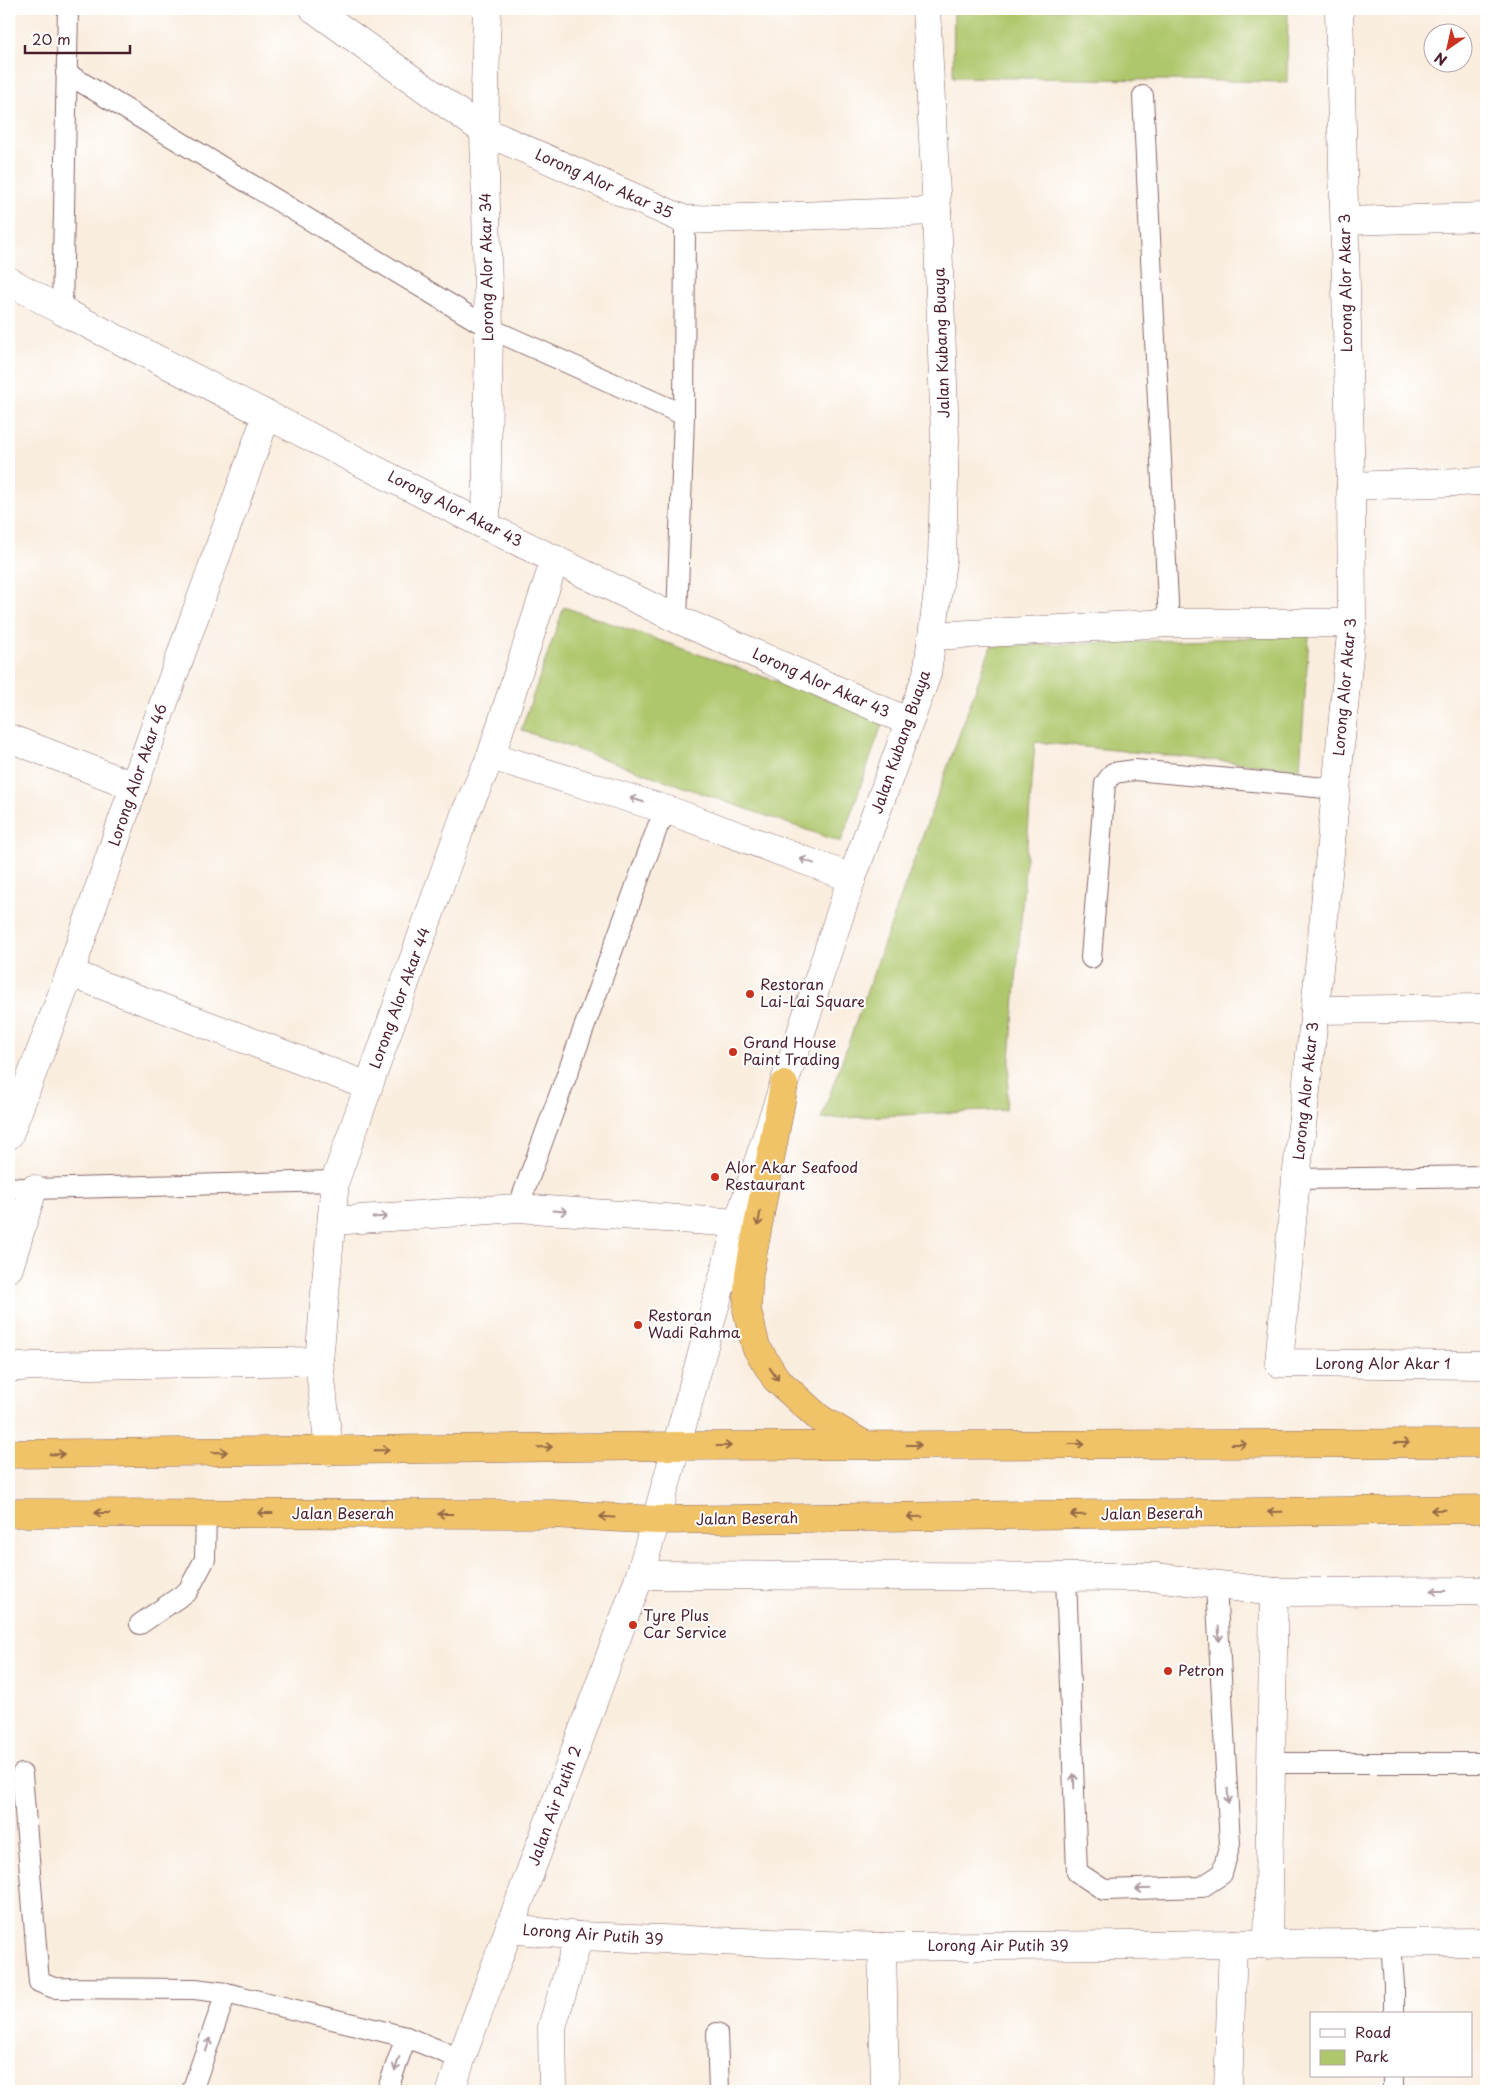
<svg xmlns="http://www.w3.org/2000/svg" width="1495" height="2100" font-family="'Playpen Sans',sans-serif">
	<rect width="100%" height="100%" fill="#fff"/>
	<filter id="ink" filterUnits="userSpaceOnUse"><feTurbulence type="fractalNoise" baseFrequency=".02" numOctaves="2"/><feDisplacementMap in="SourceGraphic" scale="10" xChannelSelector="R" yChannelSelector="G"/><feConvolveMatrix kernelMatrix="1 2 1 2 8 2 1 2 1" color-interpolation-filters="sRGB"/></filter>
	<filter id="wash" filterUnits="userSpaceOnUse"><feTurbulence type="fractalNoise" baseFrequency=".0096" numOctaves="4" result="noise"/><feDisplacementMap in="SourceGraphic" scale="20" xChannelSelector="R" yChannelSelector="G"/><feGaussianBlur stdDeviation="1.12" result="paint"/><feColorMatrix in="noise" values="0 0 0 0 0 0 0 0 0 0 0 0 0 0 0 0 0 1.4 0 .05"/><feComposite in="paint" operator="in"/></filter>
	<g filter="url(#wash)">
		<rect width="100%" height="100%" fill="#f9edde"/>
		<g fill="#afc76c" stroke="#7c734c">
			<polygon points="954,9 1288,9 1287,82 953,77"/>
			<polygon points="564,607 884,719 841,842 521,730"/>
			<polygon points="1309,636 1300,769 1035,742 1006,1110 821,1119 991,646"/>
		</g>
	</g>
	<g filter="url(#ink)">
		<g fill="none" stroke-linecap="round" stroke-linejoin="round">
			<g stroke="#87676a" stroke-width="22">
				<g id="service">
					<polyline points="66,73 489,328 684,415"/>
					<polyline points="1143,96 1169,623"/>
					<polyline points="62,311 68,9"/>
					<polyline points="677,619 684,415 685,220"/>
					<polyline points="1091,958 1105,784 1113,773 1135,770 1336,789"/>
					<polyline points="1296,1179 1486,1176"/>
					<polyline points="9,1187 33,1189 335,1181"/>
					<polyline points="518,1208 658,826 668,810"/>
					<polyline points="1066,1577 1077,1872 1104,1890 1202,1887 1222,1874 1230,1844 1216,1585"/>
					<polyline points="140,1624 188,1591 205,1559 206,1513"/>
					<polyline points="1271,1763 1486,1763"/>
					<polyline points="22,1774 39,1982 54,1988 195,1989 226,1993 406,2037 461,2059"/>
					<polyline points="1391,1943 1394,1985 1394,2014"/>
					<polyline points="717,2033 719,2091"/>
					<polyline points="192,2091 226,1993"/>
					<polyline points="387,2091 406,2037"/>
					<polyline points="1393,2091 1393,2076"/>
				</g>
			</g>
			<g stroke="#87676a" stroke-width="29">
				<g id="minor">
					<polyline points="314,9 484,131 685,220 937,211"/>
					<polyline points="1339,9 1351,486 1352,623 1315,1010 1296,1179 1279,1363 1486,1365"/>
					<polyline points="1345,221 1486,217"/>
					<polyline points="9,281 62,311 486,526 677,619 909,722"/>
					<polyline points="1351,486 1486,481"/>
					<polyline points="486,526 489,328 484,131 487,9"/>
					<polyline points="933,636 1169,623 1352,623"/>
					<polyline points="9,738 134,786"/>
					<polyline points="491,756 668,810 852,878"/>
					<polyline points="70,973 368,1086"/>
					<polyline points="1315,1010 1486,1008"/>
					<polyline points="9,1135 70,973 134,786 267,414"/>
					<polyline points="332,1221 518,1208 738,1223"/>
					<polyline points="9,1268 33,1189"/>
					<polyline points="9,1368 33,1366 319,1361"/>
					<polyline points="329,1451 319,1361 335,1181 465,814 491,756 555,559"/>
					<polyline points="640,1575 1156,1577 1274,1592 1486,1591"/>
					<polyline points="510,1929 579,1936 882,1947 1486,1942"/>
					<polyline points="1268,1945 1274,1592"/>
					<polyline points="882,1947 885,2091"/>
					<polyline points="451,2091 461,2059 640,1575 656,1520"/>
					<polyline points="553,2091 552,2027 579,1936"/>
					<polyline points="1228,2091 1233,1944"/>
				</g>
			</g>
			<g stroke="#87676a" stroke-width="29">
				<polyline id="tertiary" points="656,1520 738,1223 852,878 927,674 942,561 945,439 937,211 926,9"/>
			</g>
			<g stroke="#87676a" stroke-width="29">
				<g id="trunk">
					<polyline points="784,1085 749,1274 747,1310 756,1347 776,1379 819,1418 865,1445"/>
					<polyline points="9,1454 675,1446 1486,1443"/>
					<polyline points="9,1513 552,1514 656,1520 1486,1509"/>
				</g>
			</g>
			<use href="#service" stroke="#fff" stroke-width="20"/>
			<use href="#minor" stroke="#fff" stroke-width="28"/>
			<use href="#tertiary" stroke="#fff" stroke-width="28"/>
			<use href="#trunk" stroke="#f1c369" stroke-width="28"/>
		</g>
		<defs><path id="oneway-shaft" d="M-6 0H5M1.5-3L5.5 0L1.5 3" fill="none" stroke-width="1.6" stroke-linecap="round" stroke-linejoin="round" transform="scale(1.25)"/></defs>
		<g stroke="#ae9aa0">
			<use href="#oneway-shaft" transform="translate(637 800) rotate(-163)"/>
			<use href="#oneway-shaft" transform="translate(807 861) rotate(-160)"/>
			<use href="#oneway-shaft" transform="translate(560 1211) rotate(4)"/>
			<use href="#oneway-shaft" transform="translate(380 1217) rotate(-4)"/>
			<use href="#oneway-shaft" transform="translate(1438 1591) rotate(180)"/>
			<use href="#oneway-shaft" transform="translate(1219 1634) rotate(87)"/>
			<use href="#oneway-shaft" transform="translate(1074 1781) rotate(-92)"/>
			<use href="#oneway-shaft" transform="translate(1228 1796) rotate(87)"/>
			<use href="#oneway-shaft" transform="translate(1143 1889) rotate(178)"/>
			<use href="#oneway-shaft" transform="translate(208 2045) rotate(-71)"/>
			<use href="#oneway-shaft" transform="translate(397 2064) rotate(109)"/>
		</g>
		<g stroke="#956947">
			<use href="#oneway-shaft" transform="translate(759 1219) rotate(101)"/>
			<use href="#oneway-shaft" transform="translate(774 1374) rotate(55)"/>
			<use href="#oneway-shaft" transform="translate(1402 1443)"/>
			<use href="#oneway-shaft" transform="translate(1077 1444)"/>
			<use href="#oneway-shaft" transform="translate(1239 1444)"/>
			<use href="#oneway-shaft" transform="translate(914 1445)"/>
			<use href="#oneway-shaft" transform="translate(724 1446)"/>
			<use href="#oneway-shaft" transform="translate(545 1447) rotate(-1)"/>
			<use href="#oneway-shaft" transform="translate(382 1450) rotate(-1)"/>
			<use href="#oneway-shaft" transform="translate(220 1452) rotate(-1)"/>
			<use href="#oneway-shaft" transform="translate(57 1454) rotate(-1)"/>
			<use href="#oneway-shaft" transform="translate(1438 1510) rotate(179)"/>
			<use href="#oneway-shaft" transform="translate(1275 1512) rotate(179)"/>
			<use href="#oneway-shaft" transform="translate(102 1513) rotate(-180)"/>
			<use href="#oneway-shaft" transform="translate(265 1513) rotate(-180)"/>
			<use href="#oneway-shaft" transform="translate(445 1514) rotate(-180)"/>
			<use href="#oneway-shaft" transform="translate(1078 1515) rotate(179)"/>
			<use href="#oneway-shaft" transform="translate(607 1517) rotate(-177)"/>
			<use href="#oneway-shaft" transform="translate(915 1517) rotate(179)"/>
		</g>
	</g>
	<g fill="#c8321e" stroke="#fff" stroke-width="2">
		<circle cx="750" cy="994" r="5"/>
		<circle cx="733" cy="1052" r="5"/>
		<circle cx="715" cy="1177" r="5"/>
		<circle cx="638" cy="1325" r="5"/>
		<circle cx="633" cy="1625" r="5"/>
		<circle cx="1168" cy="1671" r="5"/>
	</g>
	<g text-anchor="middle" stroke-width="4" stroke-linejoin="round" paint-order="stroke">
		<g font-size="15" fill="#4a1f2b" stroke="#fff">
			<text transform="translate(604 184) rotate(24)" y="5">Lorong Alor Akar 35</text>
			<text transform="translate(487 267) rotate(-91)" y="5">Lorong Alor Akar 34</text>
			<text transform="translate(1346 283) rotate(-91)" y="5">Lorong Alor Akar 3</text>
			<text transform="translate(942 343) rotate(-92)" y="5">Jalan Kubang Buaya</text>
			<text transform="translate(455 509) rotate(27)" y="5">Lorong Alor Akar 43</text>
			<text transform="translate(821 683) rotate(24)" y="5">Lorong Alor Akar 43</text>
			<text transform="translate(1345 687) rotate(-85)" y="5">Lorong Alor Akar 3</text>
			<text transform="translate(901 742) rotate(-71)" y="5">Jalan Kubang Buaya</text>
			<text transform="translate(138 775) rotate(-71)" y="5">Lorong Alor Akar 46</text>
			<text transform="translate(400 998) rotate(-70)" y="5">Lorong Alor Akar 44</text>
			<text transform="translate(1306 1091) rotate(-84)" y="5">Lorong Alor Akar 3</text>
			<text x="1383" y="1369">Lorong Alor Akar 1</text>
			<text x="343" y="1519">Jalan Beserah</text>
			<text transform="translate(1152 1514) rotate(-1)" y="5">Jalan Beserah</text>
			<text transform="translate(747 1519) rotate(-1)" y="5">Jalan Beserah</text>
			<text transform="translate(555 1806) rotate(-70)" y="5">Jalan Air Putih 2</text>
			<text transform="translate(593 1935) rotate(4)" y="5">Lorong Air Putih 39</text>
			<text x="998" y="1951">Lorong Air Putih 39</text>
		</g>
		<g font-size="15" fill="#4a1f2b" stroke="#fff" text-anchor="start">
			<text x="760" y="990">Restoran<tspan x="760" dy="17">Lai-Lai Square</tspan></text>
			<text x="743" y="1048">Grand House<tspan x="743" dy="17">Paint Trading</tspan></text>
			<text x="725" y="1173">Alor Akar Seafood<tspan x="725" dy="17">Restaurant</tspan></text>
			<text x="648" y="1321">Restoran<tspan x="648" dy="17">Wadi Rahma</tspan></text>
			<text x="643" y="1621">Tyre Plus<tspan x="643" dy="17">Car Service</tspan></text>
			<text x="1178" y="1676">Petron</text>
		</g>
	</g>
	<rect width="1495" height="2100" fill="none" stroke="#fff" stroke-width="30"/>
	<rect x="1310" y="2012" width="162" height="65" fill="#ffffff" stroke="#b7a5aa"/>
	<rect x="1320" y="2029" width="25" height="8" fill="#ffffff" stroke="#b7a5aa"/>
	<text x="1355" y="2038" font-size="15" fill="#4a1f2b">Road</text>
	<rect x="1320" y="2050" width="25" height="15" fill="#afc76c" stroke="#b7a5aa"/>
	<text x="1355" y="2062" font-size="15" fill="#4a1f2b">Park</text>
	<g transform="translate(1448 48) rotate(214)"><circle r="24" fill="#ffffff" stroke="#b7a5aa"/>
	<path d="M0-4L9 19L0 12L-9 19Z" fill="#c8321e"/>
	<text y="-8" font-size="14" font-weight="bold" text-anchor="middle" fill="#4a1f2b">N</text>
	</g>
	<path d="M25 45v8h105v-8" fill="none" stroke="#4a1f2b" stroke-width="2.5"/>
	<text x="32" y="45" font-size="15" fill="#4a1f2b" stroke="#ffffff" stroke-width="4" paint-order="stroke">20 m</text>
</svg>
